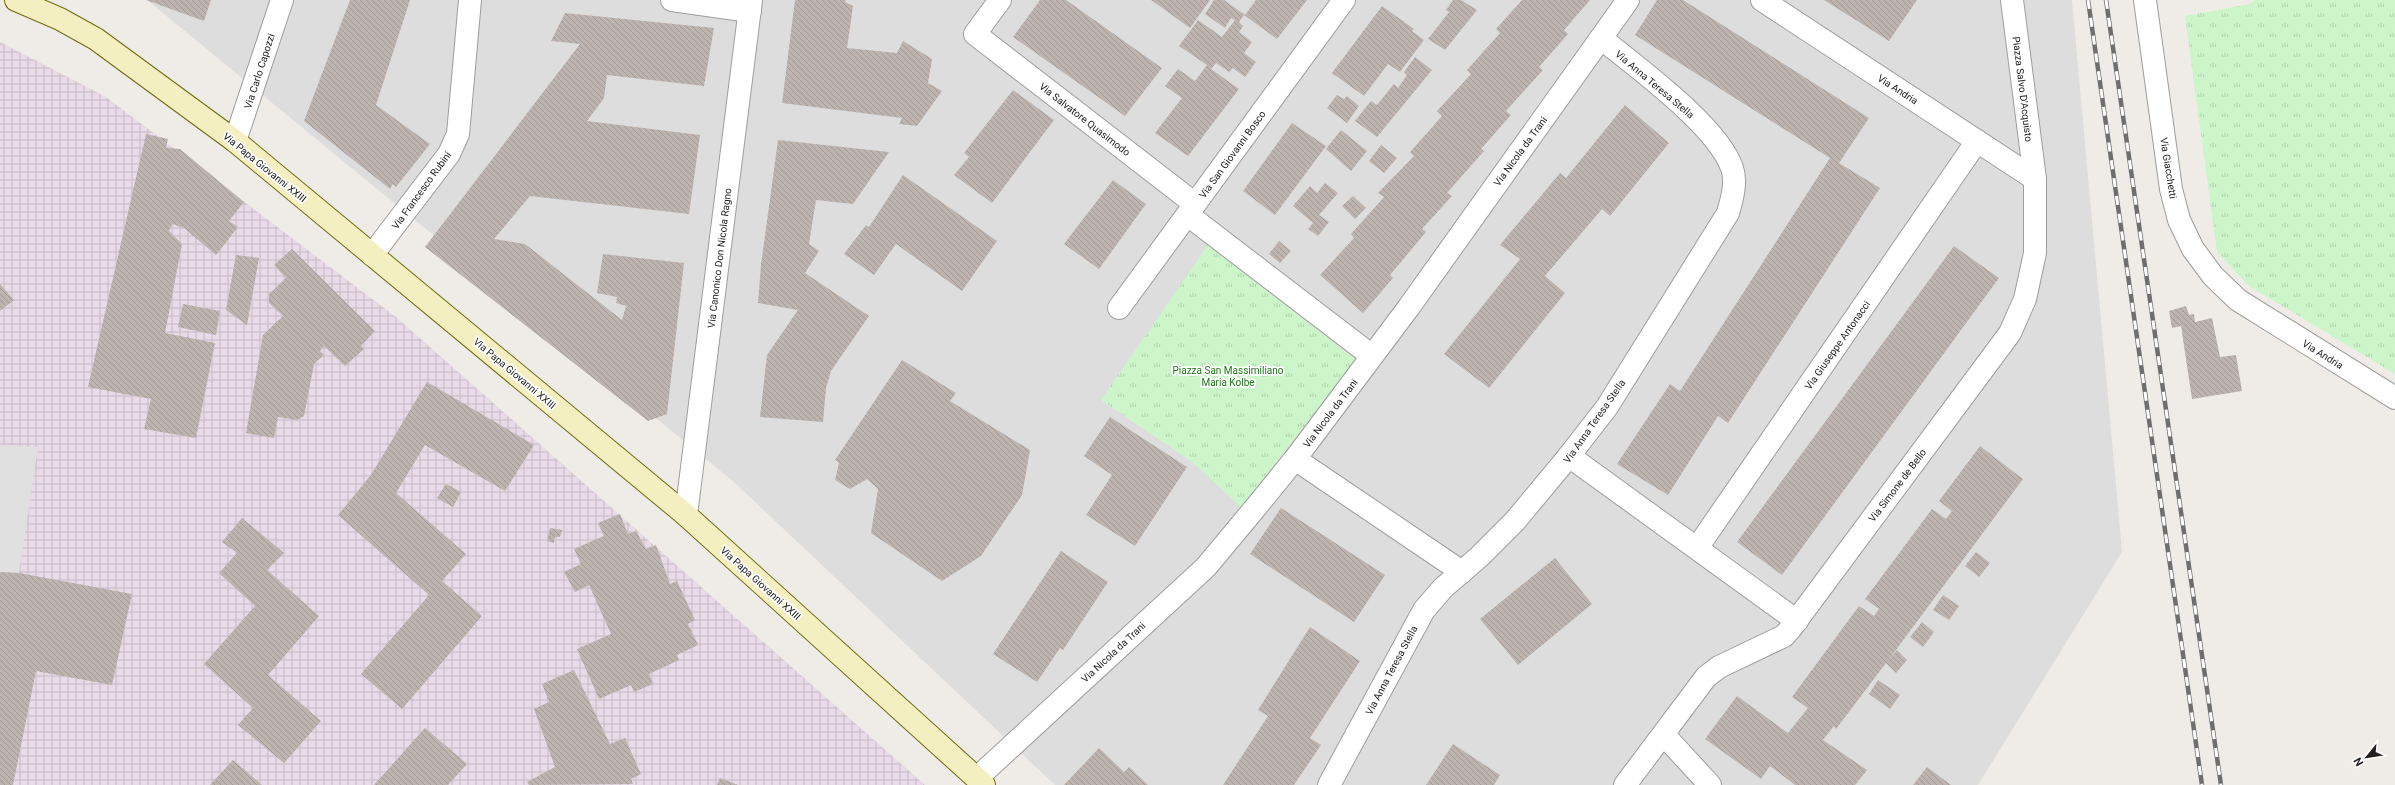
<svg xmlns="http://www.w3.org/2000/svg" width="2395" height="785" font-family="Roboto,sans-serif">
	<defs>
		<pattern id="industrial-grid" width="8" height="8" patternUnits="userSpaceOnUse"><rect width="8" height="8" fill="#e8dae7"/><path d="M0 4h8M4 0v8" fill="none" stroke="#c7bbc6"/></pattern>
		<pattern id="park-tufts" width="24" height="20" patternUnits="userSpaceOnUse"><rect width="24" height="20" fill="#ccf5c9"/><path d="M3 7l-1-3M5 7V3M7 7l1-3M15 17l-1-3M17 17v-4M19 17l1-3" fill="none" stroke="#afd2ac"/></pattern>
		<pattern id="building-back-hatch" width="6" height="6" patternUnits="userSpaceOnUse"><rect width="6" height="6" fill="#bdb4b0"/><path d="M-1 5l2 2M0 0l6 6M5-1l2 2" fill="none" stroke="#a29a97"/></pattern>
	</defs>
	<rect width="100%" height="100%" fill="#efece7"/>
	<polygon fill="#dedddd" points="147,0 2072,0 2122,552 1978,785 1055,785 735,483"/>
	<polygon fill="url(#industrial-grid)" points="0,42 106,97 396,317 925,785 0,785"/>
	<g fill="url(#park-tufts)">
		<polygon points="2255,0 2395,0 2395,374 2249,286 2217,252 2185,16 2250,4"/>
		<polygon points="1208,245 1356,360 1241,507 1192,462 1101,400"/>
	</g>
	<polygon fill="#e0e0e0" points="0,445 38,447 19,573 0,572"/>
	<g fill="url(#building-back-hatch)">
		<polygon points="146,0 211,0 204,21"/>
		<polygon points="350,0 410,0 376,105 430,144 396,187 393,184 390,189 304,121"/>
		<polygon points="795,0 846,0 845,2 853,6 847,48 897,53 903,41 932,59 928,83 942,91 917,126 899,124 902,118 782,103"/>
		<polygon points="1040,0 1066,0 1162,68 1125,116 1013,37"/>
		<polygon points="1151,0 1210,0 1190,28"/>
		<polygon points="1214,0 1224,0 1245,15 1256,0 1307,0 1277,39 1244,15 1239,22 1243,26 1239,32 1252,42 1244,53 1256,62 1245,77 1233,68 1229,72 1216,63 1211,69 1239,89 1188,156 1155,133 1182,98 1165,86 1178,69 1195,81 1207,65 1179,46 1198,20 1222,37 1235,20 1231,18 1225,28 1205,14"/>
		<polygon points="1453,0 1461,0 1477,10 1445,50 1428,39 1449,12 1446,10"/>
		<polygon points="1522,0 1590,0 1564,30 1568,34 1539,67 1543,70 1506,111 1511,115 1481,149 1484,151 1447,193 1452,196 1422,229 1426,232 1390,275 1393,278 1363,313 1320,275 1354,238 1351,234 1384,197 1378,193 1414,156 1410,152 1442,116 1437,111 1471,74 1467,70 1500,33 1496,29"/>
		<polygon points="1657,0 1683,0 1869,118 1839,163 1880,188 1728,423 1718,416 1668,495 1617,464 1670,384 1680,391 1830,158 1635,35"/>
		<polygon points="1824,0 1917,0 1889,41"/>
		<polygon points="1382,6 1414,29 1412,31 1424,40 1400,72 1388,64 1364,96 1332,73"/>
		<polygon points="565,13 714,28 704,86 607,75 604,98 587,121 700,135 689,214 530,196 494,239 525,244 622,320 626,306 616,303 617,297 597,293 603,254 684,263 667,414 648,421 425,247 580,44 551,41"/>
		<polygon points="1415,57 1432,70 1377,137 1355,121 1371,101 1377,105 1394,84 1398,88 1407,75 1404,72"/>
		<polygon points="1013,90 1054,120 992,203 954,175 969,157 964,153"/>
		<polygon points="1337,95 1344,99 1347,96 1359,106 1347,123 1327,108"/>
		<polygon points="1625,105 1669,143 1610,216 1602,209 1545,276 1565,293 1489,388 1444,354 1520,259 1500,245 1560,173 1566,178"/>
		<polygon points="1292,123 1326,146 1275,215 1243,191"/>
		<polygon points="1341,130 1367,151 1351,171 1326,149"/>
		<polygon points="146,134 168,139 166,148 180,149 244,202 229,221 238,227 216,255 184,228 172,224 169,231 182,244 165,333 215,343 196,438 144,429 151,399 88,387"/>
		<polygon points="778,140 889,152 853,204 816,200 809,244 819,251 805,273 869,316 831,371 826,388 823,422 760,417 767,355 798,310 758,303 761,265"/>
		<polygon points="1381,145 1397,158 1384,173 1369,161"/>
		<polygon points="903,175 997,241 962,291 896,244 874,275 844,254 866,225 869,227"/>
		<polygon points="1113,180 1146,204 1099,269 1064,244"/>
		<polygon points="1325,183 1338,193 1319,215 1329,222 1318,236 1308,229 1313,223 1293,206 1310,186 1317,193"/>
		<polygon points="1353,196 1366,208 1355,219 1342,206"/>
		<polygon points="1279,241 1291,251 1280,263 1269,254"/>
		<polygon points="1954,246 1999,278 1782,575 1737,542"/>
		<polygon points="292,249 375,331 361,346 364,349 345,366 324,346 320,351 324,355 314,364 304,416 297,420 278,417 274,438 246,433 263,335 283,316 269,303 269,294 286,278 274,265"/>
		<polygon points="236,255 259,258 247,325 226,310"/>
		<polygon points="0,284 14,300 0,311"/>
		<polygon points="183,304 220,311 216,335 178,327"/>
		<polygon points="2186,306 2189,315 2194,314 2195,322 2212,318 2220,357 2236,355 2242,391 2192,399 2181,326 2172,328 2169,311"/>
		<polygon points="902,360 956,393 950,401 1030,450 1022,495 981,556 942,581 871,533 878,489 867,479 850,489 835,480 839,463 835,460"/>
		<polygon points="427,382 534,445 505,491 425,445 396,493 466,554 442,581 482,616 402,709 361,674 429,595 338,515 371,475"/>
		<polygon points="1110,417 1187,467 1135,546 1086,515 1112,475 1084,456"/>
		<polygon points="1980,446 2023,479 1887,662 1897,650 1907,660 1896,673 1886,663 1836,729 1834,726 1823,740 1867,770 1855,785 1795,785 1770,766 1761,779 1705,739 1737,696 1788,733 1808,708 1792,697 1859,606 1874,616 1879,609 1865,599 1932,509 1946,519 1952,511 1939,501"/>
		<polygon points="446,484 461,492 453,507 437,498"/>
		<polygon points="1281,508 1385,575 1354,622 1250,554"/>
		<polygon points="620,514 628,534 636,531 646,549 656,545 670,584 677,581 695,620 688,624 698,645 677,655 679,660 649,674 653,684 634,692 631,685 599,699 577,649 611,634 589,585 575,592 564,572 581,564 574,549 604,536 598,523"/>
		<polygon points="242,518 284,553 267,570 319,616 268,675 321,721 284,763 238,725 253,708 204,664 255,606 219,573 237,553 222,542"/>
		<polygon points="550,528 562,530 560,537 555,537 554,543 547,541"/>
		<polygon points="1061,551 1108,582 1063,650 1060,648 1037,682 993,654"/>
		<polygon points="1976,552 1990,563 1979,577 1965,566"/>
		<polygon points="1555,558 1592,604 1518,665 1480,619"/>
		<polygon points="0,572 19,573 132,594 112,685 36,671 13,785 0,785"/>
		<polygon points="1943,595 1959,606 1949,620 1933,610"/>
		<polygon points="1922,622 1934,632 1923,647 1910,637"/>
		<polygon points="1310,627 1360,661 1310,738 1321,745 1294,785 1223,785 1268,716 1258,710"/>
		<polygon points="574,670 610,744 625,738 641,774 631,779 633,784 529,785 527,782 555,767 534,709 549,702 542,684"/>
		<polygon points="1878,680 1900,695 1890,709 1869,694"/>
		<polygon points="425,728 467,764 448,785 374,785"/>
		<polygon points="1453,744 1500,775 1494,785 1426,785"/>
		<polygon points="1099,748 1124,772 1129,767 1148,785 1064,785"/>
		<polygon points="233,760 262,785 210,785"/>
		<polygon points="1927,767 1951,785 1913,785"/>
		<polygon points="720,778 738,785 717,785"/>
	</g>
	<g fill="none" stroke-linecap="round" stroke-linejoin="round">
		<g stroke="#9d9d9d" stroke-width="24">
			<g id="minor">
				<polyline points="672,0 750,11"/>
				<polyline points="1000,0 975,34 1195,204"/>
				<polyline points="1762,0 2035,179"/>
				<polyline points="235,141 282,0"/>
				<polyline points="1188,215 1372,356"/>
				<polyline points="372,255 449,154 458,134 470,0"/>
				<polyline points="1119,308 1344,0"/>
				<polyline points="1569,456 1797,621"/>
				<polyline points="1295,459 1462,572"/>
				<polyline points="1697,548 1977,141"/>
				<polyline points="1664,735 1710,785"/>
				<polyline points="977,778 1206,567 1256,507 1295,459 1409,307 1628,0"/>
				<path d="M 1329,785 L 1424,610 L 1443,588 L 1479,557 L 1515,521 L 1569,456 L 1607,407 L 1728,213 C 1732,199 1737,182 1732,168 C 1717,125 1637,68 1601,38"/>
				<polyline points="1625,785 1706,677 1719,667 1784,636 1791,628 2010,333 2025,299 2035,253 2035,179 2012,0"/>
			</g>
		</g>
		<g stroke="#9d9d9d" stroke-width="24">
			<g id="tertiary">
				<polyline points="2145,0 2171,189 2179,220 2193,249 2213,276 2238,300 2395,398"/>
				<polyline points="686,515 751,0"/>
			</g>
		</g>
		<g stroke="#6e6b0f" stroke-width="24">
			<polyline id="secondary" points="16,0 60,19 96,39 235,141 686,515 984,785"/>
		</g>
		<use href="#minor" stroke="#fff" stroke-width="22"/>
		<use href="#tertiary" stroke="#fff" stroke-width="22"/>
		<use href="#secondary" stroke="#f4efc1" stroke-width="22"/>
		<g stroke="#6e6e6e" stroke-width="4.5">
			<g id="rail">
				<polyline points="2088,0 2202,785"/>
				<polyline points="2106,0 2221,785"/>
			</g>
		</g>
		<use href="#rail" stroke="#fff" stroke-width="3" stroke-dasharray="9" stroke-linecap="butt"/>
	</g>
	<g text-anchor="middle" stroke-width="3.5" stroke-linejoin="round" paint-order="stroke">
		<g font-size="10" fill="#202020" stroke="#fff">
			<text transform="translate(259 71) rotate(-72)" y="4">Via Carlo Capozzi</text>
			<text transform="translate(1655 84) rotate(40)" y="4">Via Anna Teresa Stella</text>
			<text transform="translate(1898 89) rotate(33)" y="4">Via Andria</text>
			<text transform="translate(2023 89) rotate(83)" y="4">Piazza Salvo D'Acquisto</text>
			<text transform="translate(1085 119) rotate(38)" y="4">Via Salvatore Quasimodo</text>
			<text transform="translate(1520 151) rotate(-54)" y="4">Via Nicola da Trani</text>
			<text transform="translate(1232 154) rotate(-54)" y="4">Via San Giovanni Bosco</text>
			<text transform="translate(265 167) rotate(39)" y="4">Via Papa Giovanni XXIII</text>
			<text transform="translate(2169 168) rotate(81)" y="4">Via Giacchetti</text>
			<text transform="translate(421 190) rotate(-54)" y="4">Via Francesco Rubini</text>
			<text transform="translate(719 258) rotate(-83)" y="4">Via Canonico Don Nicola Ragno</text>
			<text transform="translate(1837 345) rotate(-55)" y="4">Via Giuseppe Antonacci</text>
			<text transform="translate(2323 354) rotate(32)" y="4">Via Andria</text>
			<text transform="translate(515 373) rotate(40)" y="4">Via Papa Giovanni XXIII</text>
			<text transform="translate(1330 413) rotate(-53)" y="4">Via Nicola da Trani</text>
			<text transform="translate(1594 421) rotate(-55)" y="4">Via Anna Teresa Stella</text>
			<text transform="translate(1897 485) rotate(-53)" y="4">Via Simone de Bello</text>
			<text transform="translate(761 583) rotate(42)" y="4">Via Papa Giovanni XXIII</text>
			<text transform="translate(1113 652) rotate(-43)" y="4">Via Nicola da Trani</text>
			<text transform="translate(1391 670) rotate(-62)" y="4">Via Anna Teresa Stella</text>
		</g>
		<g font-size="10" fill="#1c7516" stroke="#fff">
			<text x="1228" y="374">Piazza San Massimiliano<tspan x="1228" dy="12">Maria Kolbe</tspan></text>
		</g>
	</g>
	<g transform="translate(2367 757) rotate(240)" stroke="#ffffff" stroke-width="3" paint-order="stroke">
	<path d="M0-3L7 15L0 10L-7 15Z" fill="#202020"/>
	<text y="-6" font-size="11" font-weight="bold" text-anchor="middle" fill="#202020">N</text>
	</g>
</svg>
